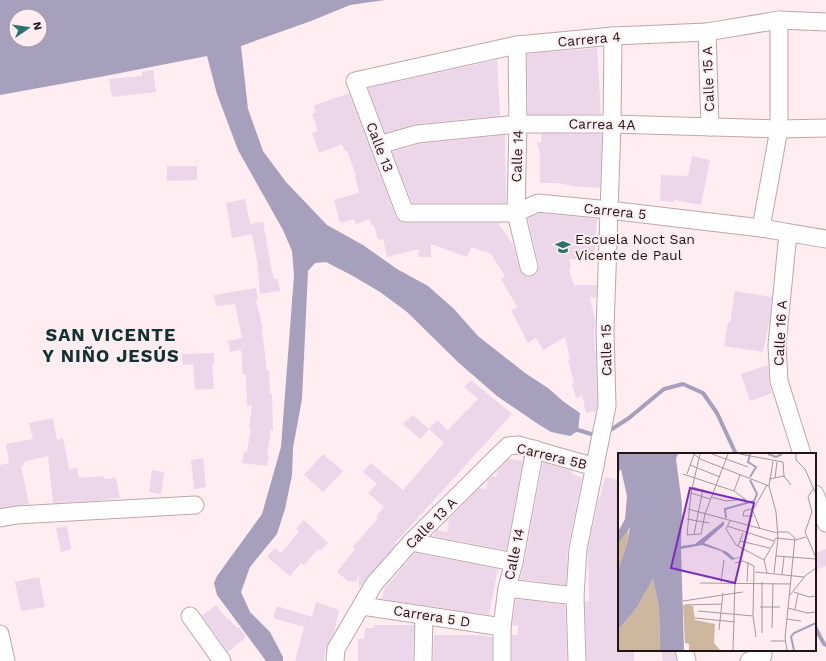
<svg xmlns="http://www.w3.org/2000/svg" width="826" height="661" font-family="'Work Sans',sans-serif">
	<rect width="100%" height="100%" fill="#ffedf1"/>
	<path fill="#a6a0bd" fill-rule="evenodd" d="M 0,0 L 385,0 L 350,5 L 311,21 L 241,46 L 248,109 L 263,151 L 286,182 L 327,225 L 363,245 L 397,269 L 428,286 L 454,309 L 478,336 L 525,373 L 548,388 L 564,402 L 580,413 L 578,431 L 570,436 L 551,432 L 538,424 L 497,396 L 459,363 L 407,312 L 380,292 L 353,276 L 326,262 L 315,263 L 308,271 L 302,399 L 293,448 L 292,475 L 285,509 L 277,534 L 250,567 L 241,592 L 250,612 L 270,632 L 283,657 L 283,661 L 266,661 L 217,595 L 214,583 L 217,576 L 262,514 L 281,447 L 294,275 L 292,251 L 283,230 L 238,150 L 217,94 L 207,56 L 105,76 L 0,95 ZM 16,16 L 40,16 L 40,40 L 16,40 Z"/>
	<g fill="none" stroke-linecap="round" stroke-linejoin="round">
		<g stroke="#a6a0bd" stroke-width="4">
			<polyline points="575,429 591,434 597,433"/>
			<polyline points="606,431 612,429 629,418 664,389 683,384 703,393 717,413 736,454"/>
			<polyline points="815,627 824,644 826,645"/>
		</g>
	</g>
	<g fill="#ebd7e9">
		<polygon points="597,48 601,114 528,114 527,54"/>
		<polygon points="497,60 500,116 416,124 385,133 368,88"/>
		<polygon points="153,70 156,92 112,97 109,79 142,76 142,72"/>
		<polygon points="349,93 396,217 400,221 405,223 498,223 513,244 519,269 522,274 526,276 531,277 536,275 538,270 539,265 528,219 540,213 597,219 594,261 569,259 571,268 569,269 574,285 597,285 596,298 590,297 595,320 594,333 595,347 594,348 596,353 596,358 595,359 596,364 597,405 596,411 586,413 582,395 576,398 572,384 574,383 568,360 570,359 565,337 543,350 536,338 528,343 511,310 517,307 501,279 505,276 491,254 471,247 467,257 431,244 431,257 418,257 419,249 387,257 383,239 378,240 374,225 372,226 370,219 356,224 354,219 340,223 334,200 359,193 355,176 356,175 347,151 345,151 342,144 319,153 312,133 318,131 312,114 316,112 313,106"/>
		<polygon points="541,134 602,134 600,188 573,186 558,183 540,183 540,155 537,142 541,143"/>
		<polygon points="505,135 506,203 412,203 392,152 419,144"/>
		<polygon points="692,156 710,160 701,205 674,200 674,202 660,201 661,175 688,176"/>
		<polygon points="167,166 197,166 197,180 167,181"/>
		<polygon points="245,199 250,224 263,222 271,267 274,279 278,279 280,291 260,294 257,261 252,234 232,238 226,203"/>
		<polygon points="256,288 258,299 256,300 263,329 262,329 267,371 269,370 270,394 272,394 273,430 271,430 267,455 269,455 267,466 242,463 244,452 247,452 251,428 249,428 252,405 247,406 246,374 243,375 241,350 230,352 228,341 242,338 235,304 216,306 214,295"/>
		<polygon points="735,291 772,297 770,318 763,352 724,346 728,322 730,323"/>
		<polygon points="214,353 214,364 212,364 214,389 195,390 193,364 183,365 182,354"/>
		<polygon points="768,365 769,382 772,393 750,401 741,374"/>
		<polygon points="471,380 512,414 395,543 396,544 359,588 359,574 356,582 348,581 337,572 355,549 353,547 378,518 376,517 384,507 368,493 377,484 363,472 371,463 403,490 444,443 429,429 437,420 448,430 478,399 464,387"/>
		<polygon points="413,415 429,429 420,439 403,424"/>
		<polygon points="53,418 57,440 63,438 69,469 77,468 79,478 104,476 104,479 116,478 120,498 94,501 53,503 48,456 23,462 24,465 21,466 29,504 0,508 0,465 9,463 6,444 33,439 29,423"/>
		<polygon points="323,454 343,471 323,492 304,475"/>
		<polygon points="203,458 206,487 194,489 191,460"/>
		<polygon points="509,459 523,461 506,550 433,536 437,530 447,532 449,519 479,488 486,489 488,480 492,476 496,477 498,470"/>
		<polygon points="543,462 572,471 572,474 582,478 568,547 566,585 520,579 524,564"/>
		<polygon points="152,470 164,472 161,494 149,492"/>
		<polygon points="605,477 619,480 619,650 634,650 634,661 587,661 585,601 589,601 588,550 599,497 600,500 603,483 604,483"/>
		<polygon points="304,520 328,543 320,551 318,549 304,565 301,563 290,576 267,557 275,548 281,553 299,531 296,529"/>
		<polygon points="67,526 71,549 61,552 56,528"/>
		<polygon points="826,549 826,566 815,570 815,553"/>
		<polygon points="415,553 498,569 489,615 382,599 384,589"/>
		<polygon points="39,577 45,607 21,611 15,582"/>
		<polygon points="516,599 565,605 567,661 512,661 512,635 518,635 518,626 512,625"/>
		<polygon points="316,602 339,610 334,633 326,648 324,661 295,661 304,627 273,618 277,606 312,617"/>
		<polygon points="216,605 228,620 229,619 237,628 239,627 246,637 228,652 202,616"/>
		<polygon points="374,625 414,625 413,661 358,661 358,639 364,639 365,628 374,628"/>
		<polygon points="434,635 485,635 484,636 492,637 492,661 433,661"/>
		<polygon points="661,650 674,650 677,661 663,661"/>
	</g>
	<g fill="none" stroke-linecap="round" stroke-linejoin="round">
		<g stroke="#c0a5ab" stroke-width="19">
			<g id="minor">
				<polyline points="826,22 779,20 707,32 613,36 517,45 355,81 405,213 516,213 538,203 609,210 761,228 826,239"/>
				<polyline points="707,32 710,127"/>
				<polyline points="517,45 518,124 516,213 529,267"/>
				<polyline points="379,145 417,134 518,124 612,124 779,129 826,128"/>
				<polyline points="761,228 779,129 779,20"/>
				<polyline points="788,233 777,345 779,381 802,454"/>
				<polyline points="815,494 826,523"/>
				<polyline points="0,518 17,515 195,505"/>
				<polyline points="411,542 514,562"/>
				<polyline points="507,588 575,596"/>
				<polyline points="362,606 502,627"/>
				<polyline points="190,616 222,661"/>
				<polyline points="0,634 6,661"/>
				<polyline points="684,650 687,661"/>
				<polyline points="335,661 336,649 374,584 411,542 508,446 518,445 595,467"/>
				<polyline points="423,661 424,615"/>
				<polyline points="502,661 502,627 507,588 514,562 535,449"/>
				<polyline points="577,661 575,596 578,549 607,406 605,330 612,124 613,36"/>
				<polyline points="749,661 763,655"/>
			</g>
		</g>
		<use href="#minor" stroke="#fff" stroke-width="17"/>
	</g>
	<defs>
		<g id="school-bare" transform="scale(1.2)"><path d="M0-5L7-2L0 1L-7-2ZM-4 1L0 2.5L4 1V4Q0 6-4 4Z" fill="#2a7472" stroke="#ffedf1" stroke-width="2.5" paint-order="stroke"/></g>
	</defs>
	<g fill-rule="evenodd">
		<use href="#school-bare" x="563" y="247"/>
	</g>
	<g text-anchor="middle" stroke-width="4" stroke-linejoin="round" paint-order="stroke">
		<g font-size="14" fill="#201618" stroke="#ffedf1">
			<text transform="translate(589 39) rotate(-5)" y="5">Carrera 4</text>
			<text transform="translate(708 79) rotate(-92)" y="5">Calle 15 A</text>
			<text transform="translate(602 124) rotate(1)" y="5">Carrea 4A</text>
			<text transform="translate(380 147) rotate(69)" y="5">Calle 13</text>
			<text transform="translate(517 156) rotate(-88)" y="5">Calle 14</text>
			<text transform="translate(615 211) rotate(6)" y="5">Carrera 5</text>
			<text transform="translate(780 333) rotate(-87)" y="5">Calle 16 A</text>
			<text transform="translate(606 350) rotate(-91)" y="5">Calle 15</text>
			<text transform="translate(552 456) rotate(14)" y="5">Carrera 5B</text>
			<text transform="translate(431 523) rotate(-45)" y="5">Calle 13 A</text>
			<text transform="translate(514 554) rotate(-78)" y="5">Calle 14</text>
			<text transform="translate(432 616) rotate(9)" y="5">Carrera 5 D</text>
		</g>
		<g font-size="14" fill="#201618" stroke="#ffedf1" text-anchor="start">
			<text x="575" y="244">Escuela Noct San<tspan x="575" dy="16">Vicente de Paul</tspan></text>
		</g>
		<g font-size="18" font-weight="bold" letter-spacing="1" fill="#103332" stroke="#ffedf1">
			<text x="111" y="341">SAN VICENTE<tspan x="111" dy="21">Y NIÑO JESÚS</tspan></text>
		</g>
	</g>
	<g transform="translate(618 453)">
		<rect width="198" height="198" fill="#ffedf1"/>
		<path d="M 11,73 L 9,90 L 0,118 L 0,91 ZM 35,126 L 41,154 L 42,197 L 0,197 L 0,177 L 18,156 ZM 65,152 L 75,153 L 77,167 L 97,171 L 96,190 L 102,197 L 71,197 L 71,191 L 67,190 Z" fill="#cdb79e"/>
		<path d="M 0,1 L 60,1 L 58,6 L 64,51 L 63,93 L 77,91 L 106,68 L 106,72 L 86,90 L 109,99 L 116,105 L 125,103 L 114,107 L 103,98 L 84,92 L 63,96 L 66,197 L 42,197 L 41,154 L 35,126 L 18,156 L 0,177 L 0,118 L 9,90 L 12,74 L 0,91 L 0,79 L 7,66 L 9,43 L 3,16 L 0,20 Z" fill="#a6a0bd"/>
		<path fill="none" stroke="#a6a0bd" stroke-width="2" d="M 132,1 L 130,9 L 138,14 L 132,24M 150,1 L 158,4 L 164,1M 108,65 L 107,56 L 136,48 L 139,41 L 132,27M 176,197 L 173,184 L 176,180 L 198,170"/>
		<path fill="none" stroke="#a6979a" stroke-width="1" d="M 76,1 L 82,6 L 151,33M 82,1 L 73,40 L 69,82 L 83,81 L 87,61 L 110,1M 94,1 L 130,14M 122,1 L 165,9 L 166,23 L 173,32M 178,1 L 178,7 L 187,16 L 198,41M 155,8 L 151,33 L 158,59 L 160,85 L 156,120M 72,12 L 102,24M 65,21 L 116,38 L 128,47M 69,21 L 76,1M 157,25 L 159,9M 151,26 L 166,23M 74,34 L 95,40M 195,36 L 190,44 L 194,59 L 187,79 L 198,105M 116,38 L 122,22M 73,40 L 92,46M 93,44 L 108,48 L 127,46M 70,56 L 159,80M 134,56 L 142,76M 135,63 L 125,63 L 126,58 L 136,55 L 149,32M 69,66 L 91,70M 112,68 L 108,76 L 118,92 L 146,107M 109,73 L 156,88 L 158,85 L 177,87 L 188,84M 159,79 L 170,79 L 177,85 L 167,185 L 169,197M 76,81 L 85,36M 122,88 L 152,95M 120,93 L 125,80M 158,103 L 198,106M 117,110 L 125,108 L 136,113 L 135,163 L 138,184M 137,119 L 186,124M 149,120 L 146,107 L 157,88M 164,121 L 166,104M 103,129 L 106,107M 129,129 L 130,109M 144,129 L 144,180M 82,130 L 172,131M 176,139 L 191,144 L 198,143M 172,142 L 188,122 L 198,115M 65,148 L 125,139M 67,152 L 104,151M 142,154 L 162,154M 170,155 L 189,160 L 198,159M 177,156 L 180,141M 80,158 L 135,163M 77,165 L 117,169M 169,166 L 183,168M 154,175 L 155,130M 101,177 L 105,140M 153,188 L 167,188M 115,197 L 117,129"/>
		<path fill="#7b2cbf" fill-opacity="0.15" stroke="#7b2cbf" stroke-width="2" d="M 72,35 L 136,50 L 117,130 L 53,115 Z"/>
		<rect width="198" height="198" fill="none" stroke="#201618" stroke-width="2"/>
	</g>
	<g transform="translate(28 28) rotate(77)"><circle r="19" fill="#ffedf1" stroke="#a6979a"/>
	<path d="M0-3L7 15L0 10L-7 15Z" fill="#2a7472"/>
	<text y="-6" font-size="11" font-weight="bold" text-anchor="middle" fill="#201618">N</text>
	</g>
</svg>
